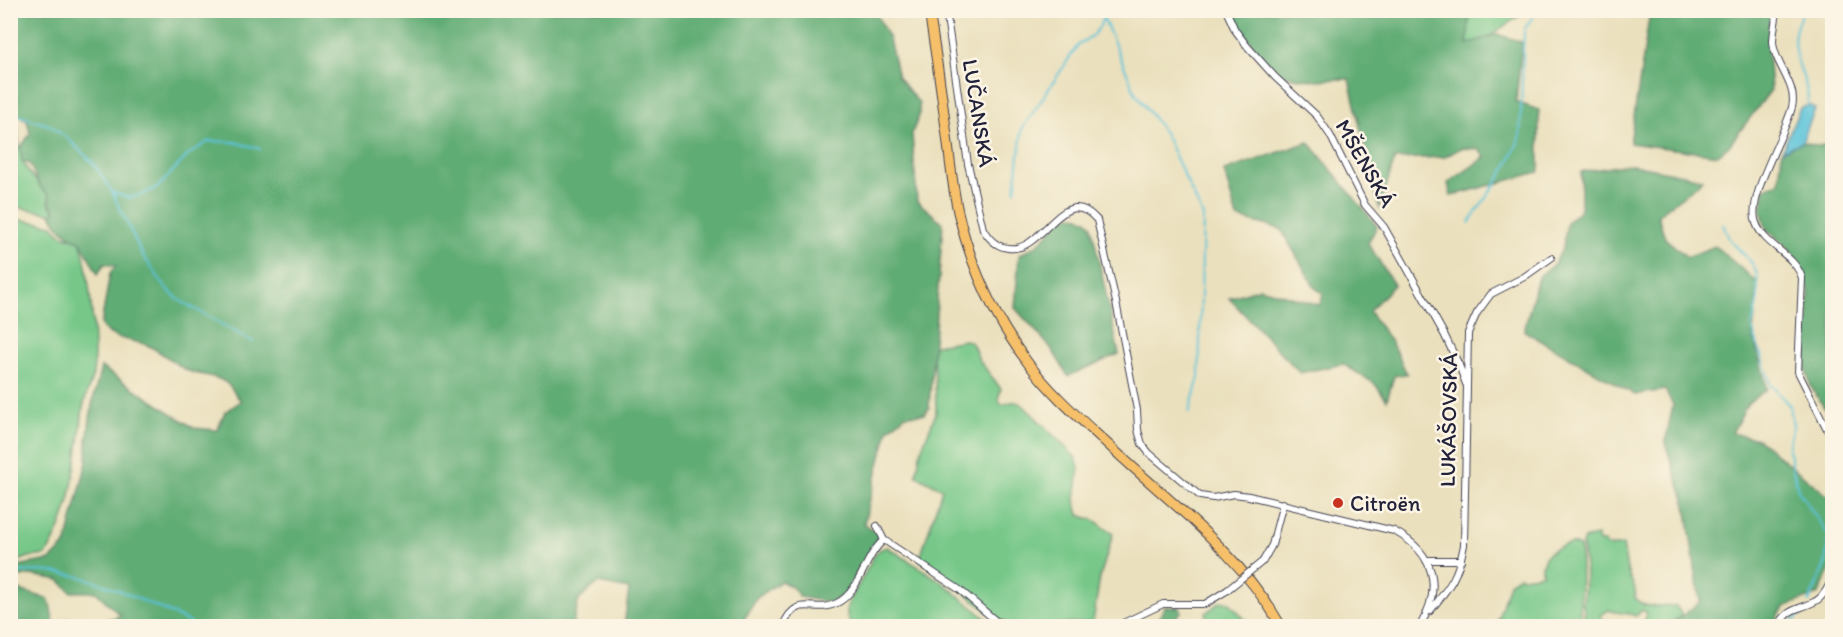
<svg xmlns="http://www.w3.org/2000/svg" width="1843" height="637" font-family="Itim,sans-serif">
	<rect width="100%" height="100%" fill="#fcf5e5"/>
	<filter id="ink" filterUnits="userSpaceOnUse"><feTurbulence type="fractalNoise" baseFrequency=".0167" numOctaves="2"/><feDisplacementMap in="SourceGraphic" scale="12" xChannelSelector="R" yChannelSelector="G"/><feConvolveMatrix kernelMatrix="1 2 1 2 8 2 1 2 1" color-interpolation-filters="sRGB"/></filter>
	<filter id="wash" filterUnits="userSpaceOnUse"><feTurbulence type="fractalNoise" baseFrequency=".008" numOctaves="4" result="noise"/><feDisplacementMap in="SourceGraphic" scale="24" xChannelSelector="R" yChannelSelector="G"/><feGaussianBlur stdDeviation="1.35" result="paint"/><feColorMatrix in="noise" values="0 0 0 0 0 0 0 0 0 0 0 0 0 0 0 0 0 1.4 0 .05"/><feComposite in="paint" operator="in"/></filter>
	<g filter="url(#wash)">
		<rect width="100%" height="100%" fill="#eae0bd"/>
		<g fill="#76c788" stroke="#4c7462" stroke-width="1.5">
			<polygon points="1463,10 1527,11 1467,51"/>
			<path d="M 10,120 L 18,127 C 19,161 23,168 46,191 C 51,195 48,200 50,205 C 51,208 54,210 56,213 L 54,214 L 11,206 Z"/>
			<path d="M 11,218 L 53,225 L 60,234 L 80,241 C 89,266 97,347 93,374 C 91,383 87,391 85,400 C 82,408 82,419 81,427 C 74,474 72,513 46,555 L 29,557 L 11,564 Z"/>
			<path d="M 965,340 L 970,342 L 973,345 L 979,360 L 1001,389 C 999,395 997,402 1003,405 C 1012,401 1015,400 1024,406 L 1076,458 L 1079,468 L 1075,500 L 1079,515 L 1094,520 L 1113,534 L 1100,577 L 1093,622 L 1021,626 L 1007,623 L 996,618 L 945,577 L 921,561 L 920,558 L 942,489 L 916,475 L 921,450 L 936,413 L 935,375 L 932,348 L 936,345 Z"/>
			<path d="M 1597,536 L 1598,542 L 1604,542 L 1608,547 L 1623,545 C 1625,553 1625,561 1627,569 C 1629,580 1638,587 1635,598 C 1647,612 1660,603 1676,606 L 1682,615 L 1667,626 L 1643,626 L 1647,613 L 1642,610 L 1636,616 C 1627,612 1618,614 1609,610 L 1600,615 L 1604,622 L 1614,626 L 1585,626 L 1583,603 L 1586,573 L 1582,544 L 1584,539 Z"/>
			<path d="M 1572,544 L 1580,547 L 1581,556 L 1580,626 L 1496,626 L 1509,583 L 1519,576 L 1523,577 L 1542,574 C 1540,554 1553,547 1572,544 Z"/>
			<polygon points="887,547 941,581 989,621 998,626 851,626 847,615 847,606 876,553 881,549"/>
			<polygon points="1221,601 1230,603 1251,626 1207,626 1206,613"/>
		</g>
		<g fill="#60ac74" stroke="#416758" stroke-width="1.5">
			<path d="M 11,11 L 875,11 L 889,39 L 898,77 L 919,103 L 919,116 L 912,133 L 917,201 L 943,223 L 929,408 L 924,414 L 906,415 L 888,430 L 864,523 L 879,535 L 846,594 L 831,603 L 800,597 L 792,587 L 781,581 L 757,598 L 740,626 L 624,626 L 629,589 L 598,583 L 579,600 L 572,626 L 62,626 L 66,619 L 101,621 L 121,616 L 96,592 L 71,592 L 59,580 L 30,575 L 11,579 L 11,567 L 50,560 L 66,544 L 87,461 L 87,440 L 92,405 L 101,367 L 194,428 L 217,430 L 225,412 L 241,401 C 236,396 232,387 226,383 C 215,374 198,376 186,370 C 172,362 162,352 147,345 C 132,339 111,341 101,325 L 110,273 L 116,266 L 104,264 L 98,274 L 80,241 C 67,236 57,227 51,214 L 56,212 L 50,204 L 49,195 L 40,187 L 30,164 L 22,161 L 20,148 L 30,134 L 27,120 L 11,111 Z"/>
			<polygon points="1232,11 1470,11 1467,44 1497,34 1522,42 1516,102 1539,110 1539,172 1451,196 1448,183 1485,157 1478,149 1461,148 1445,157 1395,159 1379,208 1349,79 1313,80 1275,74 1241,29"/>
			<polygon points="1650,11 1770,11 1768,50 1771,90 1728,147 1718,155 1630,143"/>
			<polygon points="1309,142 1377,226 1368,243 1394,285 1369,311 1391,342 1407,374 1394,376 1387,400 1374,383 1343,364 1300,373 1229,298 1260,288 1320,305 1323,293 1315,288 1281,229 1237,218 1224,171"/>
			<polygon points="1802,142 1820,146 1832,143 1832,420 1811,387 1805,367 1809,291 1801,268 1788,248 1766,228 1761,210 1765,188 1779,183 1782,151"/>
			<polygon points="1629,164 1702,179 1697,185 1658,215 1665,238 1687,257 1715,246 1758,283 1753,334 1767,389 1748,403 1732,433 1758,439 1832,499 1832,565 1819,594 1784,607 1772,626 1669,626 1700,602 1686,505 1665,443 1673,405 1665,390 1635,395 1524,331 1538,277 1555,263 1563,247 1567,222 1581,209 1581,172"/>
			<path d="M 1069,216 C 1079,216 1085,217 1091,224 L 1119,354 L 1068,376 L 1051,348 L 1015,308 L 1019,255 L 1037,245 L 1061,220 Z"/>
			<path d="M 19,590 L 48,599 C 53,608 50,617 56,626 L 11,626 L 11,592 Z"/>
			<polygon points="1164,607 1180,607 1181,612 1167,626 1156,626"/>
		</g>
		<polygon fill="#5dc4da" stroke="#40738a" stroke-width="1.5" points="1810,105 1815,109 1802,142 1782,151 1800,108"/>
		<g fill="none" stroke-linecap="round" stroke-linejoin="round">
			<g stroke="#5dc4da" stroke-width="2">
				<polyline points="1100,10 1136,94 1165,134 1203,216 1199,377 1189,413"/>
				<path d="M 1803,10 C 1800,18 1796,26 1795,33 C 1790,58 1811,83 1808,107"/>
				<polyline points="10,113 49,125 66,137 94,164 112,192 129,198 141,195 158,187 188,155 209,141 234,142 260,149"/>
				<polyline points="1015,191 1022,129 1078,45 1093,35 1100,26 1103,16"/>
				<polyline points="112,192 142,254 165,287 179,300 253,342"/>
				<polyline points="1469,223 1506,168 1520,138 1524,30 1537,10"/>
				<polyline points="1723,224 1729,239 1752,263 1757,274 1758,298 1752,327 1770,384 1790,406 1793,426 1788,449 1798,490 1829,536 1825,565 1809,602"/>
				<path d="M 10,573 C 60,566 97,580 141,600 C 160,608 178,616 196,626"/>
				<polyline points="1787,626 1806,610"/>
			</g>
		</g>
	</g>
	<g filter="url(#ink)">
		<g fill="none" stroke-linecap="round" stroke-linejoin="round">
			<g stroke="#403e4e" stroke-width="8">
				<g id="minor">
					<path d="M 946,10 L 968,164 L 983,229 C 989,239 996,247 1008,248 C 1044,254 1062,180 1097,220 L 1116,302 L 1137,410 L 1138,430 L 1142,444 L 1149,453 L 1200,496 L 1213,498 L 1234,494 L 1249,496 L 1394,531 C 1435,553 1443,587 1420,626"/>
					<polyline points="1226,10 1235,30 1247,46 1275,77 1317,116 1330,135 1365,205 1384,227 1444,334 1459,365 1466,384"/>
					<path d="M 1777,10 C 1776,21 1773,32 1773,42 C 1774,64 1798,85 1792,107 C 1785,136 1746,197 1756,223 C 1765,247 1794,253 1802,278 L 1798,372 L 1829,433 L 1832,463"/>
					<polyline points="877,526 884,540 960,590 996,621 1011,626"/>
					<polyline points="1426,560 1461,560"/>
					<polyline points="1263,561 1272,545 1283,503"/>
					<path d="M 1430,611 C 1450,586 1458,577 1464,545 L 1468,333 L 1477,313 L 1491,294 L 1524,277 L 1551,258"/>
					<path d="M 783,626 C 797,592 814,615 837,603 C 861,591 864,556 884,540"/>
					<polyline points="1091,626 1119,625 1163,604 1205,604 1226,591"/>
					<path d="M 1778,626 C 1789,607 1796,611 1814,602 C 1823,598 1828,587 1832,579"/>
				</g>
			</g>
			<g stroke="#403e4e" stroke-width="11">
				<path id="primary" d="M 929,10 C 934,45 940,79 944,114 C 949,146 951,180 958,212 C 971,267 994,318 1028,363 C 1053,396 1084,422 1114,450 C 1175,507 1239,552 1281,626"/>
			</g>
			<use href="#minor" stroke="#fff" stroke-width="6"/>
			<use href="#primary" stroke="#f6c06b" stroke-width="9"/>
			<g stroke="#403e4e" stroke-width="8" stroke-linecap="butt">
				<polyline id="minor-bridge" points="1226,591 1263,561"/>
			</g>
			<use href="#minor-bridge" stroke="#fff" stroke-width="6"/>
		</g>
	</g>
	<circle fill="#c8321e" stroke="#fcf5e5" stroke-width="2" cx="1338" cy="503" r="6"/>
	<g text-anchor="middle" stroke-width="5" stroke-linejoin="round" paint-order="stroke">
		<g font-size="22" fill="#22223b" stroke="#fcf5e5">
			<text transform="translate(979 113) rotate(81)" y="8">LUČANSKÁ</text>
			<text transform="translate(1366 163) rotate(60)" y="8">MŠENSKÁ</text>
			<text transform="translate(1448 420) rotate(-89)" y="8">LUKÁŠOVSKÁ</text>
		</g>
		<g font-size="22" fill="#22223b" stroke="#fcf5e5" text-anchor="start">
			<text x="1350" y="511">Citroën</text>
		</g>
	</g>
	<rect width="1843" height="637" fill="none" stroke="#fcf5e5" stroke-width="36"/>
</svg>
